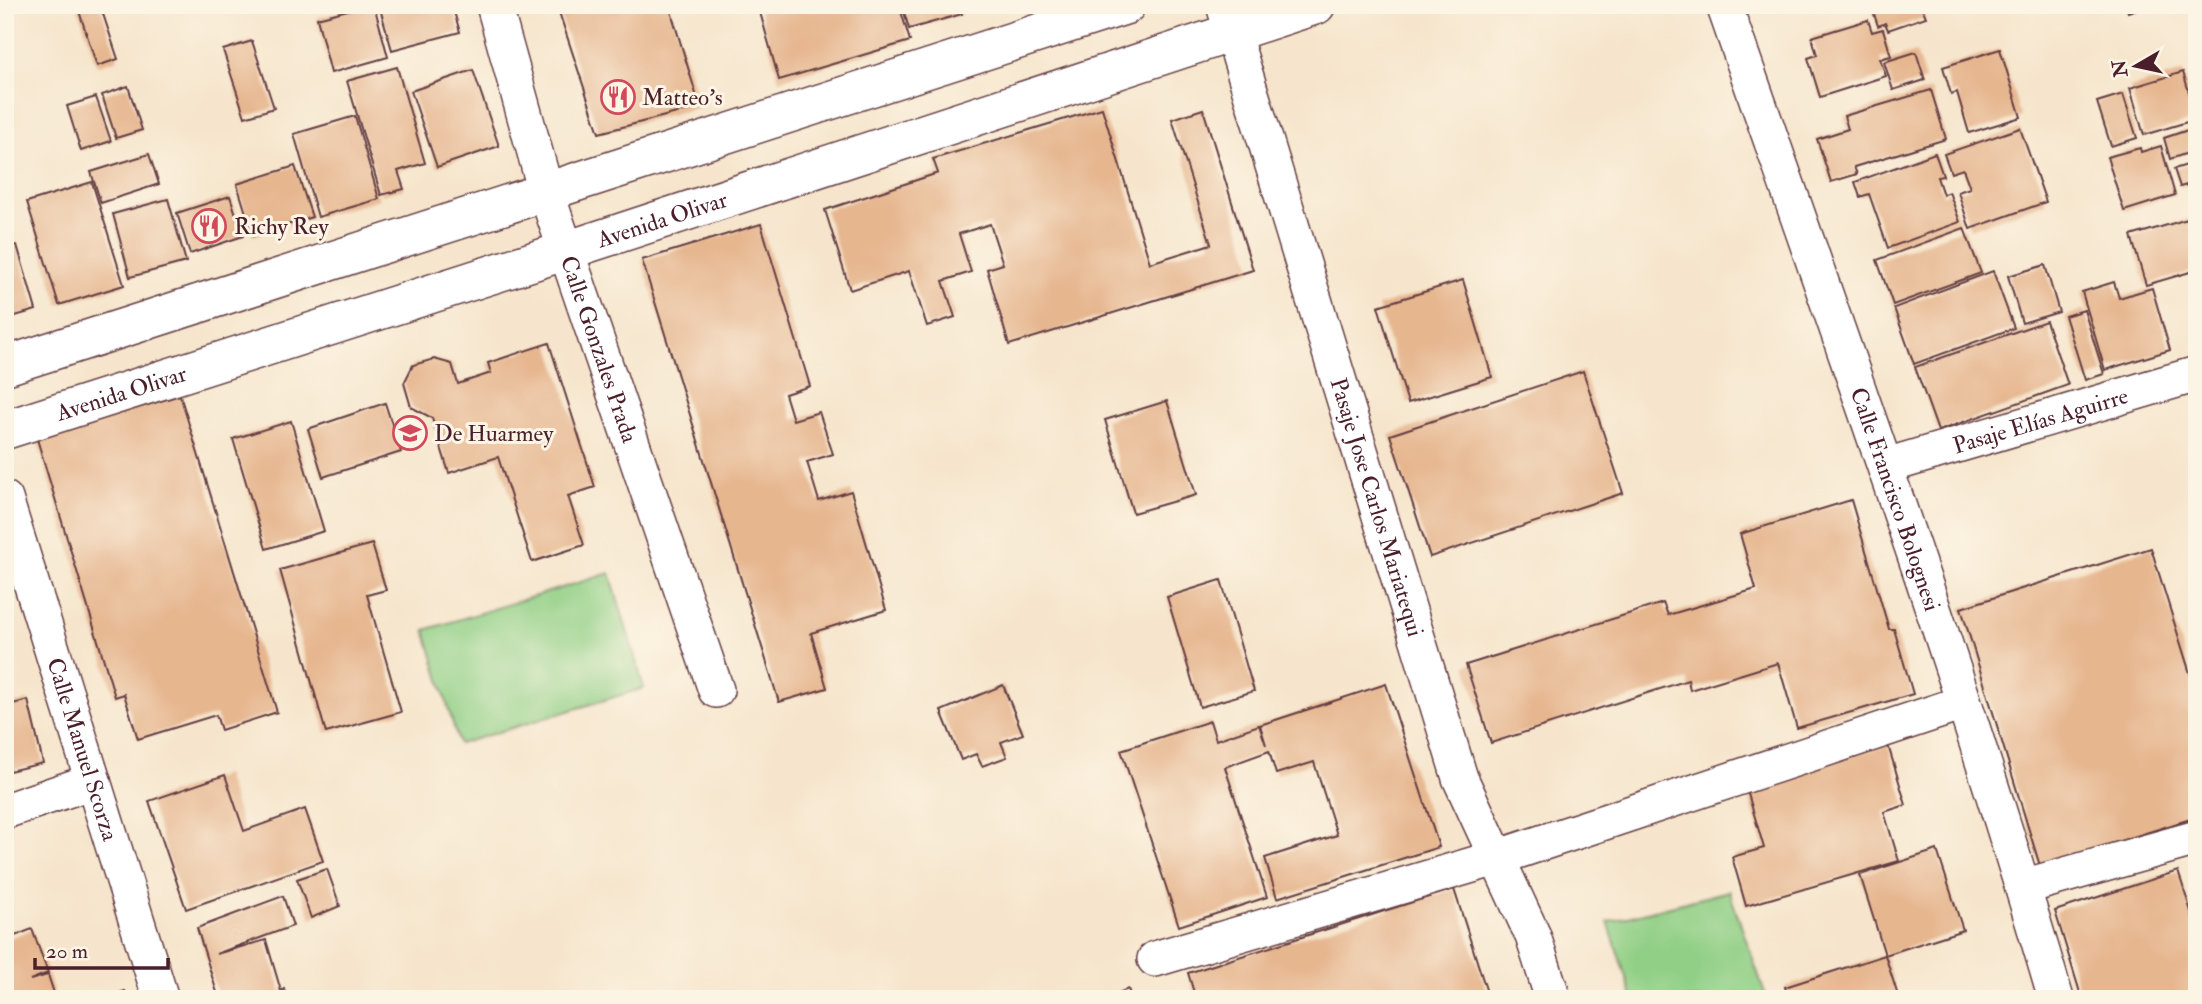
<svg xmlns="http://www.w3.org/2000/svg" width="2202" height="1004" font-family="'IM FELL Double Pica',serif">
	<rect width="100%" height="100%" fill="#fcf5e5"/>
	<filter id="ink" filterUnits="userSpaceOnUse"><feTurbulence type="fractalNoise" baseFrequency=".0143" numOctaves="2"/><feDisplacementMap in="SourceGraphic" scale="14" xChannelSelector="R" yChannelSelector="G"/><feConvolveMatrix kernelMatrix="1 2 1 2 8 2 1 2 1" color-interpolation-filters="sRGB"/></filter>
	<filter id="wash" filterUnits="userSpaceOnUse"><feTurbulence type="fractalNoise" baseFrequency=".00686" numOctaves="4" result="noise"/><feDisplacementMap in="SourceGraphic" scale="28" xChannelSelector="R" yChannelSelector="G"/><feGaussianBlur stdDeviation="1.57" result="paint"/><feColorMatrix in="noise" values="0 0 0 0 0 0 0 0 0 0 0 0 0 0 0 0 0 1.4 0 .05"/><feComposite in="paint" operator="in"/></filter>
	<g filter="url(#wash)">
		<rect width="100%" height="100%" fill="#f6e5cc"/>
		<g fill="#90cf85" stroke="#6d7758" stroke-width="2">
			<polygon points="610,573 644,688 459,744 425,630"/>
			<polygon points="1729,891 1767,999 1633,999 1608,922"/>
		</g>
		<g id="blocks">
			<g fill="#e6b68f">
				<polygon points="77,5 100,5 118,59 97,66"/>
				<polygon points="367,5 374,5 388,57 331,73 317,18"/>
				<polygon points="379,5 452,5 460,32 392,50"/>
				<polygon points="578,5 669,5 700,107 599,133 559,12"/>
				<polygon points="758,5 899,5 910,41 779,80"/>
				<polygon points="902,5 960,5 962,14 909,29"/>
				<polygon points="1871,5 1921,5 1926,17 1888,30 1885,23 1878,26"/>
				<polygon points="2126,5 2147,5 2147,6 2128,12"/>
				<polygon points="1868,20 1872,32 1883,29 1891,56 1880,59 1886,76 1820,97 1808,58 1817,55 1812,37"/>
				<polygon points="252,41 274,108 245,117 223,50"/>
				<polygon points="2000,49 2021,117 1969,133 1957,92 1951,94 1943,67"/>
				<polygon points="1916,52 1925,80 1893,90 1884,62"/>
				<polygon points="397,67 425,163 398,171 404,189 381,195 347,81"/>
				<polygon points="473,70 499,146 437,167 411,91"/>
				<polygon points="2183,72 2197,119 2144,135 2130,88"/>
				<polygon points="128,86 142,130 116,138 102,95"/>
				<polygon points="1931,90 1946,139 1854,167 1857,174 1831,182 1817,139 1848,129 1844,116"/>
				<polygon points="2123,94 2137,138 2111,146 2097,102"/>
				<polygon points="96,97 111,141 81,151 67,106"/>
				<polygon points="1102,108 1150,263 1211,244 1172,119 1203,109 1253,270 1009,345 987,269 1003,264 990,224 959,234 971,272 943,281 955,317 927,326 909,271 850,290 825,210 938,173 933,159"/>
				<polygon points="355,116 379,199 318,217 294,134"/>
				<polygon points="2197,127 2197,150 2170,159 2164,138"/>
				<polygon points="2020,128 2046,202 1970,229 1958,192 1970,188 1963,169 1951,173 1944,154"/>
				<polygon points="2161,146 2175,195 2124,211 2107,157 2140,148 2141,152"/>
				<polygon points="1935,153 1943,176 1937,177 1943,195 1949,192 1960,222 1888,248 1869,194 1860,197 1855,182"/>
				<polygon points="149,154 159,184 101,203 91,172"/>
				<polygon points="2197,162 2197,182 2180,187 2174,169"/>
				<polygon points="295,166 312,217 253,236 237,184"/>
				<polygon points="92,182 124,285 59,305 27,202"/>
				<polygon points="230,196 243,236 190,254 177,213"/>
				<polygon points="168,199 186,262 130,277 113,214"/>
				<polygon points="2197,216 2197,270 2146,285 2131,236"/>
				<polygon points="761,224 810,386 785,394 793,420 819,412 833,454 807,462 819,501 851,491 886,610 811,633 827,688 779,702 642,260"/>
				<polygon points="1964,228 1981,273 1893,305 1877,260"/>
				<polygon points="17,245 36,310 5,319 5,248"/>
				<polygon points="2045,265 2059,312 2022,323 2008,276"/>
				<polygon points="1993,271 2014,328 1914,364 1894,308"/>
				<polygon points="1463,280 1492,377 1408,403 1378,306"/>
				<polygon points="2114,282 2119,298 2152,288 2170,350 2105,370 2082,292"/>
				<polygon points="2084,310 2104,374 2085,380 2065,316"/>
				<polygon points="2046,321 2068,385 1938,431 1915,367"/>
				<polygon points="549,343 595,487 568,496 584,545 532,562 498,457 449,473 432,418 411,407 404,383 413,365 434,359 452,364 458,384 491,373 488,363"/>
				<polygon points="1583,371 1623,493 1430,557 1390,435"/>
				<polygon points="180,395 277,712 221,730 216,715 138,739 124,694 115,697 37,439"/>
				<polygon points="1167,401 1196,495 1133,513 1105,420"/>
				<polygon points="385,403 401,452 323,477 308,429"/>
				<polygon points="291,421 324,531 266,549 233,439"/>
				<polygon points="1851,500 1889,629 1894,629 1913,694 1797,728 1778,663 1690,690 1688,680 1491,743 1466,665 1663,603 1668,615 1756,589 1740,534"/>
				<polygon points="372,544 386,590 367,595 401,712 326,733 280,570"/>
				<polygon points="2151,548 2197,696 2197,817 2040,866 1961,608"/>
				<polygon points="1221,580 1254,691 1200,707 1167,597"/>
				<polygon points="5,642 11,660 5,662"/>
				<polygon points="1386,684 1439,847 1277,898 1265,858 1337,835 1314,762 1276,774 1269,751 1225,767 1267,897 1179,926 1121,750 1210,721 1216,740 1259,725 1266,745 1260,725"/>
				<polygon points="1003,685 1023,734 1001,742 1007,757 982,766 976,754 961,760 941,711"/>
				<polygon points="28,700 43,763 5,772 5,706"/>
				<polygon points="1888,745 1906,805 1884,812 1899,861 1746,906 1732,857 1764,848 1746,787"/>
				<polygon points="225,775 244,831 305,809 323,861 186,909 149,801"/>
				<polygon points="1937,850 1963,930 1885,955 1860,875"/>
				<polygon points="327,869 340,906 311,918 297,879"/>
				<polygon points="2178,871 2197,930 2197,999 2082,999 2055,911"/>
				<polygon points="1454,889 1489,999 1196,999 1188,973"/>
				<polygon points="283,896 293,926 216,954 266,940 281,991 284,989 287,999 219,999 197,928"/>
				<polygon points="32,929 48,973 30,980 48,975 56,999 10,999 5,983 5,940"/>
				<polygon points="1885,955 1899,999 1789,999 1785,987"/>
				<polygon points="1128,989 1132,999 1103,999"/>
				<polygon points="125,991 127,999 103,999 103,998"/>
			</g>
		</g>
	</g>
	<g filter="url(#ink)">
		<use href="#blocks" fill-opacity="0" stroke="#643d43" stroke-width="2"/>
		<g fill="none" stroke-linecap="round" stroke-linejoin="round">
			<g stroke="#643d43" stroke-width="38">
				<g id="minor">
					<path id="s1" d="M 494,5 L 546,192 L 716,690"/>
					<path id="s2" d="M 1224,5 L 1460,778 L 1533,936 L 1553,999"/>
					<path id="s3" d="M 1724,5 C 1839,335 1958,664 2056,999"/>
					<path id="s4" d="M 1886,466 L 2197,374"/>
					<path id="s5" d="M 5,499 L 161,999"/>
					<polyline points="5,811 93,781"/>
					<polyline points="2023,887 2197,838"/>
					<polyline points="1155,959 1496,858 1963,703"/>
				</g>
			</g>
			<g stroke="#643d43" stroke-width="41">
				<g id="tertiary">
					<polyline points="5,366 1126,5"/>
					<path id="s6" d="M 5,430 L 568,250 L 1316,5"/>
				</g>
			</g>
			<use href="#minor" stroke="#fff" stroke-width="35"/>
			<use href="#tertiary" stroke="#fff" stroke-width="38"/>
		</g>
	</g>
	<defs>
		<g id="restaurant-ring" transform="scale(1.75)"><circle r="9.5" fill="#fcf5e5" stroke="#d1495b" stroke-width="1.5"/><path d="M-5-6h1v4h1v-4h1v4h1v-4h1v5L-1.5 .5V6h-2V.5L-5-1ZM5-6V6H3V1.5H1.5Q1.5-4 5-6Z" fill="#d1495b"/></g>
		<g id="school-ring" transform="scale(1.75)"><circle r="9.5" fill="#fcf5e5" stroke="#d1495b" stroke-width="1.5"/><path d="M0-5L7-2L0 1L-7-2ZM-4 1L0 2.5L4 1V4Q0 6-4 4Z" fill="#d1495b"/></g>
	</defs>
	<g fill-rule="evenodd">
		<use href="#restaurant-ring" x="618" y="97"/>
		<use href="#restaurant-ring" x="209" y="226"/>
		<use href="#school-ring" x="410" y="433"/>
	</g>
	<g text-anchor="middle" stroke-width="6" stroke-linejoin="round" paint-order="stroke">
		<g font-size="23" fill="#4a1f2b" stroke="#fcf5e5" text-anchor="start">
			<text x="642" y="105">Matteo's</text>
			<text x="234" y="234">Richy Rey</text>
			<text x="434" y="441">De Huarmey</text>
		</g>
		<g font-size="23" fill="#4a1f2b" stroke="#fcf5e5">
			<text dy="8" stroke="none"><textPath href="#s6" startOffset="690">Avenida Olivar</textPath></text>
			<text dy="8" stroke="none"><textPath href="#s1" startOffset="360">Calle Gonzales Prada</textPath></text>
			<text dy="8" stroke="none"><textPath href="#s6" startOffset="122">Avenida Olivar</textPath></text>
			<text dy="8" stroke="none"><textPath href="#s4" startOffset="161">Pasaje Elías Aguirre</textPath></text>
			<text dy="8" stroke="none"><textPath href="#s3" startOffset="523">Calle Francisco Bolognesi</textPath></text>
			<text dy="8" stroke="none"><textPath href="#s2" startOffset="525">Pasaje Jose Carlos Mariatequi</textPath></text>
			<text dy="8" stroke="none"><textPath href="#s5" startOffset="262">Calle Manuel Scorza</textPath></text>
		</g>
	</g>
	<rect width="2202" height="1004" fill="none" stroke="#fcf5e5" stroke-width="28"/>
	<g transform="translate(2136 66) rotate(261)" stroke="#fcf5e5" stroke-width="5" paint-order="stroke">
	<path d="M0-5L12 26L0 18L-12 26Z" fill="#4a1f2b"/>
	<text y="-10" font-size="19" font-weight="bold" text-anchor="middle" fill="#4a1f2b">N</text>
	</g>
	<path d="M35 958v10h133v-10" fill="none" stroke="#4a1f2b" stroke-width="3.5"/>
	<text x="46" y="958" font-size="21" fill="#4a1f2b" stroke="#fcf5e5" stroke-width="5" paint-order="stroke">20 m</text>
</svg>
